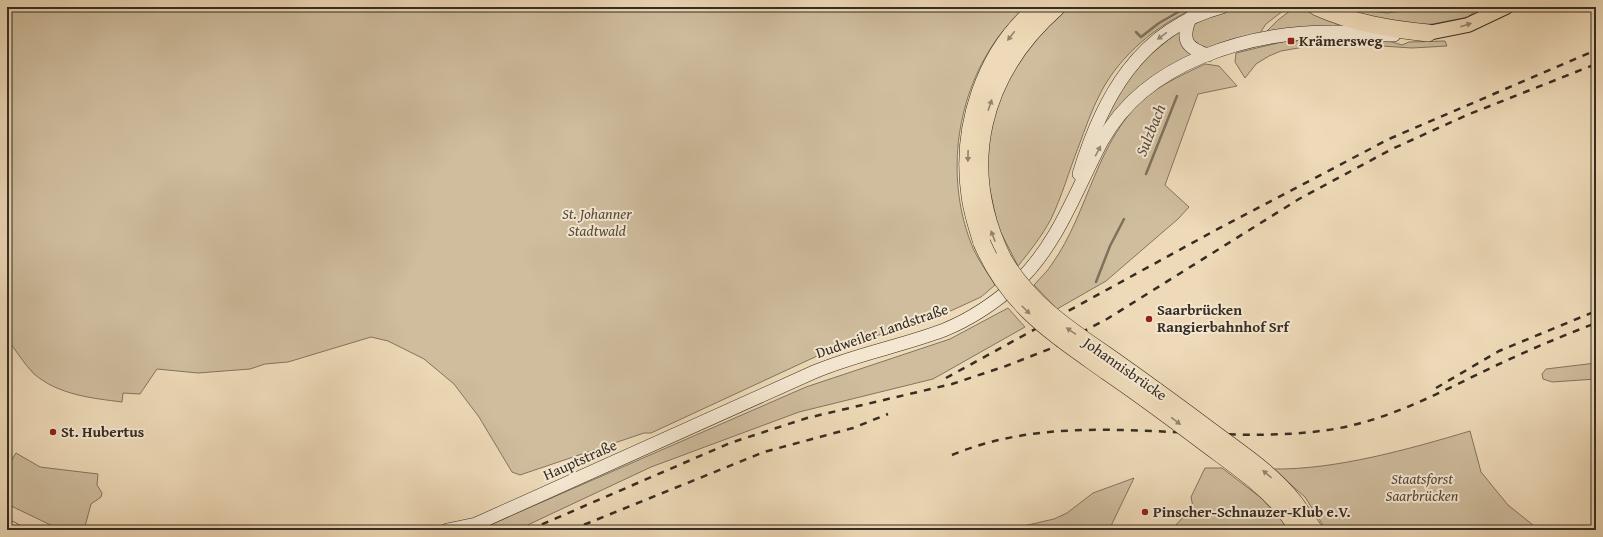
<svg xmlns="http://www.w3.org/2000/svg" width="1603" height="537" font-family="'Gentium Book Plus',serif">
	<rect width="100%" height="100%" fill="#eedab8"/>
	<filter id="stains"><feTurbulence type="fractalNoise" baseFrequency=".005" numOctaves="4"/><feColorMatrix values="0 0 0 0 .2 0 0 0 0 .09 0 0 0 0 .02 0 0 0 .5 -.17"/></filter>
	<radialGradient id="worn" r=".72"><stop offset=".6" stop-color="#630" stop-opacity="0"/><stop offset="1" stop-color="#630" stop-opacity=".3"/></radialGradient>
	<g fill="#cfbd9e" stroke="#827560">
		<path d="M 7,7 L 1026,7 C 1017,17 1007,26 999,36 C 956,94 945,176 971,243 C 976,257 987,272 995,285 L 981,297 L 922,324 L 843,344 L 651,433 L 644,433 L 520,475 L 512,472 L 479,417 L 454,384 L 424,359 L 388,341 L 371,337 L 288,362 L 265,364 L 250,369 L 198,373 L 157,369 L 140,394 L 123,393 L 122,402 C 91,398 59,395 34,374 C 24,364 16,350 7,339 Z"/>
		<path d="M 1071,7 L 1197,7 C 1158,24 1121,54 1101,92 C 1092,109 1085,129 1078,148 C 1069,171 1062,196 1051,219 C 1042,236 1030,251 1018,266 L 998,227 L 987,176 L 987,144 L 993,116 L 1016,63 L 1053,20 Z"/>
		<polygon points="1247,7 1288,7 1266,24 1258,36 1209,50 1200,48 1190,38 1194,23 1220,13"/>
		<polygon points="1295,7 1337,22 1335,28 1263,35 1278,20"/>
		<polygon points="1339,7 1387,13 1432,7 1480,7 1468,17 1433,24 1408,25 1383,23"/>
		<polygon points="1180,30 1194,56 1110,121 1097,135 1109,107 1134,68"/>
		<polygon points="1336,38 1392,42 1402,45 1409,42 1445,41 1447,46 1412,48 1336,43 1310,46 1281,51 1269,56 1256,64 1245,78 1235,62 1236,53 1286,41 1289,44 1295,43 1297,40"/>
		<path d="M 1205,64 L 1219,66 L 1237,86 L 1198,94 L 1165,185 L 1189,207 L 1178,219 L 1106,281 L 1057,309 L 1034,285 C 1040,278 1047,272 1052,264 C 1089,212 1096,140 1146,97 C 1164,83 1184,74 1205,64 Z"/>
		<polygon points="1008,308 1025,327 933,379 799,412 651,467 517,530 478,530 806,387 950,339"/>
		<polygon points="1596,363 1596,379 1552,382 1543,379 1542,374 1546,369"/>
		<path d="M 1470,431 L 1481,472 L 1508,505 L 1538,529 L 1548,530 L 1326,530 L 1305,497 L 1273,469 C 1335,470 1410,449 1470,431 Z"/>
		<polygon points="16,453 40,467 98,474 97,485 102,493 101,497 91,504 84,530 61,530 7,504 7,468"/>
		<polygon points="1205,468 1222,468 1260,497 1282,520 1288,530 1171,530 1193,507 1191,497"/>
		<polygon points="1134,478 1109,530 960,530 979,527 1019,527 1054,519 1067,513 1093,493"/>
	</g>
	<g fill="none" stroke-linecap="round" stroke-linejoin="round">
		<g stroke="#7f715d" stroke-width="2.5">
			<polyline points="1136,32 1141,37 1159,23 1187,7"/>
			<polyline points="1146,174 1177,96"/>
			<polyline points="1096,282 1110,246 1124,219"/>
		</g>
		<g stroke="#362d22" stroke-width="14">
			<g id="secondary">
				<path d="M 1190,18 C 1181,40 1186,48 1208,55"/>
				<path d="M 1079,174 C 1102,98 1139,29 1222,7"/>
				<polyline points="7,526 15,530"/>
				<path d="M 447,530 L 476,524 L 814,372 C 856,354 902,346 944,330 C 971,319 996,302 1017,283 C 1058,244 1076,190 1102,141 C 1146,61 1250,31 1337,32 C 1356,32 1375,35 1394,35"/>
			</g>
		</g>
		<g stroke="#362d22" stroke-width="16">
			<polyline id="primary" points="1428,33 1468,25 1506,7"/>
		</g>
		<g stroke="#362d22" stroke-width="18">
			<g id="highway">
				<path d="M 1317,7 C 1353,23 1389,29 1428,33"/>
				<path d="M 982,243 C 977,227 972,212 970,196 C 960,127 984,52 1038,7"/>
				<path d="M 1003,259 C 958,167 980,75 1057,7"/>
				<polyline points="1294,502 1314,530"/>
				<polyline points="1287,513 1299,530"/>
			</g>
		</g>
		<use href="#secondary" stroke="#f4e7d1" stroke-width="13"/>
		<use href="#primary" stroke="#eedab8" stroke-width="14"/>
		<use href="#highway" stroke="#eedab8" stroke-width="17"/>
		<g stroke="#362d22" stroke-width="2.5" stroke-dasharray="7 7" stroke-linecap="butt">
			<polyline points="946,378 1214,231 1389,139 1596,50"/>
			<polyline points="1436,388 1499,351 1596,311"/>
			<path d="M 952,455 C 1072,405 1203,448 1328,430 C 1389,421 1442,391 1497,365 C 1529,350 1562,336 1596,323"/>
			<polyline points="529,530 730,443 807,418 952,384 1006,366 1052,348 1107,319 1299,199 1392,149 1467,115 1596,64"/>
			<polyline points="571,530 764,452 853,428 888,414"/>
		</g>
		<g stroke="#362d22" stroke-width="18" stroke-linecap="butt">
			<g id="highway-bridge">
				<path d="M 982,243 C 1009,306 1053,333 1106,371 C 1140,394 1172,418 1204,442 C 1233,464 1264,484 1287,513"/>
				<path d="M 1003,259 C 1028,302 1066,328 1106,355 C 1143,381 1180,408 1216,435 C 1243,455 1273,475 1294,502"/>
			</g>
		</g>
		<use href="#highway-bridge" stroke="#eedab8" stroke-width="17"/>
	</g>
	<defs><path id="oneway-solid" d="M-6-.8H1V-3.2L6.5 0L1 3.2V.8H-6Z"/></defs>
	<g fill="#92846d">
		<use href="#oneway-solid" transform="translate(1466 25) rotate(-18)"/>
		<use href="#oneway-solid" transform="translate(1011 36) rotate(128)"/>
		<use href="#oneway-solid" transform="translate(990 105) rotate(-71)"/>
		<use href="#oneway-solid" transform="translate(968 156) rotate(91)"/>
		<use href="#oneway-solid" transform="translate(993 236) rotate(-111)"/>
		<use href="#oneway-solid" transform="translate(1026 310) rotate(45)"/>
		<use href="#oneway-solid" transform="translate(1071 331) rotate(-145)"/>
		<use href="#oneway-solid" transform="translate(1176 421) rotate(37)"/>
		<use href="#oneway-solid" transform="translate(1267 474) rotate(-140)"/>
	</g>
	<g fill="#958a7a">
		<use href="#oneway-solid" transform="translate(1162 36) rotate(144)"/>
		<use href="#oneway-solid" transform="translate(1098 151) rotate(-62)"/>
	</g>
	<g fill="#8f2418" stroke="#f4e7d1" stroke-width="1.5">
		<rect x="1287" y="37" width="8" height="8" rx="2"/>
		<circle cx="1149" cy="319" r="4"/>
		<circle cx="53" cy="432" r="4"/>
		<circle cx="1145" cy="512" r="4"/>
	</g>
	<g text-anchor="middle" stroke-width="4" stroke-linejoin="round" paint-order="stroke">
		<g font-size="15" font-weight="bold" fill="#362d22" stroke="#f4e7d1" text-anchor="start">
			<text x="1299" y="46">Krämersweg</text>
			<text x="1157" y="315">Saarbrücken<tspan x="1157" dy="17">Rangierbahnhof Srf</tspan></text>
			<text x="61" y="437">St. Hubertus</text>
			<text x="1153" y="517">Pinscher-Schnauzer-Klub e.V.</text>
		</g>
		<g font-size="15" font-style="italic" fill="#554a3b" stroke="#f4e7d1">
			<text x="597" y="219">St. Johanner<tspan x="597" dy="17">Stadtwald</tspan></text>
			<text x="1422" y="484">Staatsforst<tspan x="1422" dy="17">Saarbrücken</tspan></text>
		</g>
		<g font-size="15" fill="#362d22" stroke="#f4e7d1">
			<text transform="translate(882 331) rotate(-19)" y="5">Dudweiler Landstraße</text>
			<text transform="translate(1125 369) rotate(35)" y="5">Johannisbrücke</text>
			<text transform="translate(580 460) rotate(-24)" y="5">Hauptstraße</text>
		</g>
		<g font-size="16" font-style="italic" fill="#5a4f40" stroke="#f4e7d1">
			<text transform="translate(1150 130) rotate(-68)" y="6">Sulzbach</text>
		</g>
	</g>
	<rect width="1603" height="537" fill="none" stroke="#eedab8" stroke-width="24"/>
	<rect x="8" y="8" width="1587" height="521" fill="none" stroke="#362d22" stroke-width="2"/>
	<rect x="12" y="12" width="1579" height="513" fill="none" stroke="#362d22"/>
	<rect width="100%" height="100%" filter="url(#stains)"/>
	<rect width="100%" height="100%" fill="url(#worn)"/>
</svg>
